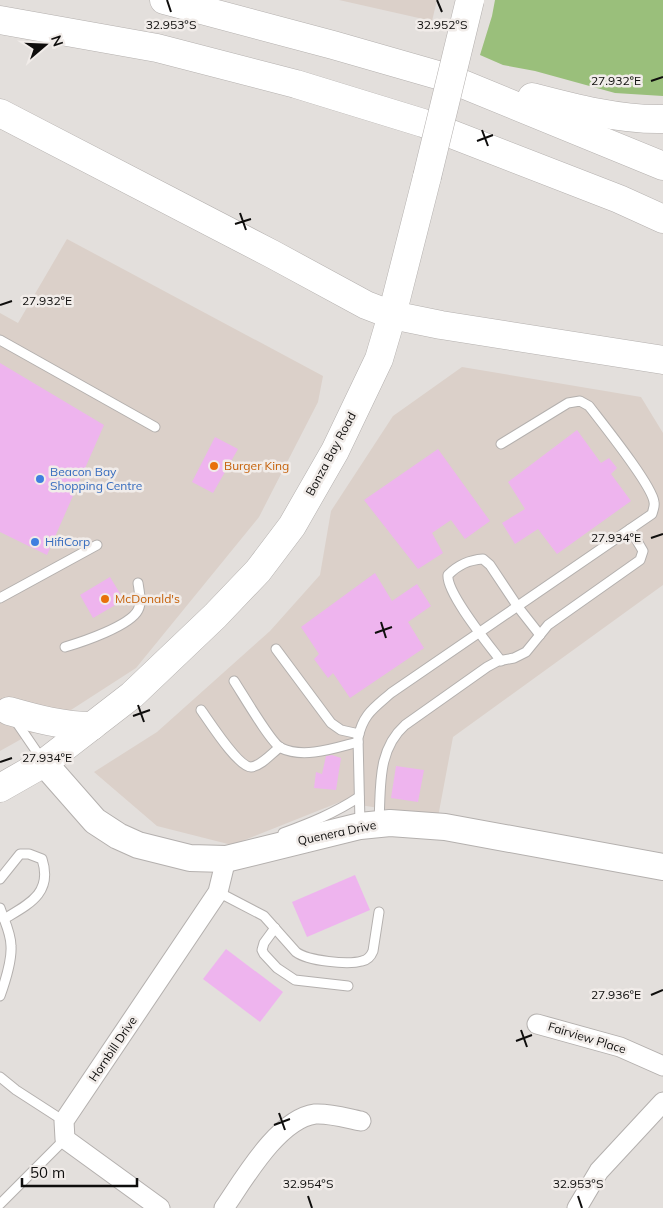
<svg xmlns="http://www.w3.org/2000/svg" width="663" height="1208" font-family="Mulish,sans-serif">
	<rect width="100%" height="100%" fill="#e3dfdc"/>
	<g fill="#dbd0c9">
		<polygon points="339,0 437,0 432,21"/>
		<polygon points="67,239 323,376 318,402 259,517 136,668 57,719 0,751 0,313 18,323"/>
		<polygon points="462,367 641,397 663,433 663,585 453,737 438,817 340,802 232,845 157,826 94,772 157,732 270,631 320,575 331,511 393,416"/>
	</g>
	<polygon fill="#9abf7b" points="495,0 663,0 663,96 615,93 535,71 503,65 480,55 492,16"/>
	<g fill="#eeb4ee">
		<polygon points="0,363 104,425 47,555 0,532"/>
		<polygon points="577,430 601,463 609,458 617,468 611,474 631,501 557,554 538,529 515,544 502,523 525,509 508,482"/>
		<polygon points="215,437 238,449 213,493 192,482"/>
		<polygon points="438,449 490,521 465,539 451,520 432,533 443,553 418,569 364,500"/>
		<polygon points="375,573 392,601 417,584 431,606 408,622 424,648 350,698 333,673 328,678 314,659 319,654 301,627"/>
		<polygon points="110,577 124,600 93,618 80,595"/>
		<polygon points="332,755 341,758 336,790 314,788 316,772 322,774 326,756"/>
		<polygon points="396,766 424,770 418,802 391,798"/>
		<polygon points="355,875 370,910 307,937 292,902"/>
		<polygon points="226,949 283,992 260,1022 203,979"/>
	</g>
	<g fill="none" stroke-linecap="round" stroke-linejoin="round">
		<g stroke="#b4b0ae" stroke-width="11">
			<g id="lane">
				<polyline points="0,340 155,427"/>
				<polyline points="0,598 97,545"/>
				<path d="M 65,647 C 82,642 130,626 138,610 C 142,603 139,590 138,583"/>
				<polyline points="276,649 331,723 341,730 359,734"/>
				<path d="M 501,661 C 489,645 446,593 448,575 C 458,565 468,560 483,559 L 490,565 L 518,607 L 540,635"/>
				<path d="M 234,681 C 242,693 271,743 281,748 C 304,759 335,748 358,742"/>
				<path d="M 201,710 C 209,721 238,767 251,767 C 261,766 272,753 280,747"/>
				<polyline points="15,720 43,761"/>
				<path d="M 379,821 C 381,786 377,750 405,725 L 487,667 L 498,661 L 514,658 L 526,652 L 548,625 L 640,560 L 643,551 L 630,529"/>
				<path d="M 360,823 L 358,738 C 363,714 374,708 391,693 L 652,514 C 653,510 655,506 654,502 C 652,485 602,423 589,406 L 580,401 L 568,403 L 501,444"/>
				<path d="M 283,833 C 310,823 335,813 359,797"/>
				<path d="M 0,879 L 20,854 L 29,854 L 42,859 C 53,893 29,904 4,919"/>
				<path d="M 218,892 L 264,916 L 296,952 C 308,961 348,965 362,961 C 368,960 371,956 373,951 L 379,912"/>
				<path d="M 0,908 C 4,920 11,933 11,946 C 12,961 5,982 0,996"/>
				<polyline points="275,928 264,943 262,950 264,954 277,968 295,980 348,986"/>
				<polyline points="0,1077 16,1090 64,1121"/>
				<polyline points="0,1204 65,1139"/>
			</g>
		</g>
		<g stroke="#b4b0ae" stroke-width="21">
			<g id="street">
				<polyline points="537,1024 620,1047 663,1066"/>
				<polyline points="160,1208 65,1139 64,1121 218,892 226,859"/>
				<path d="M 224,1208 C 244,1179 278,1119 315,1114 C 330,1113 346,1118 361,1121"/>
				<polyline points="577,1208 599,1171 663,1102"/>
			</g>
		</g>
		<g stroke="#b4b0ae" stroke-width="28">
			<polyline id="secondary" points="44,763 95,821 118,836 138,845 190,858 226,859 360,826 390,823 445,827 663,867"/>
		</g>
		<g stroke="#b4b0ae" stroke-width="29">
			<g id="primary">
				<path d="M 9,711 C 37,719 63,726 92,726"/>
				<polyline points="0,788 44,763 132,695 215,616 258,571 292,526 335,451 379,359 392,315 427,177"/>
			</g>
		</g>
		<g stroke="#b4b0ae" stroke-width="29">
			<g id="highway">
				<polyline points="164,0 333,45 448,78 663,166"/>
				<polyline points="0,20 157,48 296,84 423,123 619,199 663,219"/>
				<path d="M 532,97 C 574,108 620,120 663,119"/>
				<polyline points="0,113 272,254 366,305 392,315 441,325 663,360"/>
			</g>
		</g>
		<use href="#lane" stroke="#fff" stroke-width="9"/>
		<use href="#street" stroke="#fff" stroke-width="19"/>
		<use href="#secondary" stroke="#fff" stroke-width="26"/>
		<use href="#primary" stroke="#fff" stroke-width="28"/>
		<use href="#highway" stroke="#fff" stroke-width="28"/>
		<g stroke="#b4b0ae" stroke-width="29" stroke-linecap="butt">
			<polyline id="primary-bridge" points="427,177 470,0"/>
		</g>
		<use href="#primary-bridge" stroke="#fff" stroke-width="28"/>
	</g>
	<path fill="none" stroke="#0f0e0d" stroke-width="2" d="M 167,0 L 171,12M 437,0 L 442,12M 651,81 L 663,77M 482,130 L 488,146M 477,141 L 493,135M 240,213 L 246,230M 235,224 L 251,219M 0,305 L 12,301M 651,538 L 663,534M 381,622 L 386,638M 375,633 L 392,627M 138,705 L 144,722M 133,716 L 150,710M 0,762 L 12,758M 651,995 L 663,990M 521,1030 L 527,1047M 516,1041 L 532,1035M 279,1113 L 285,1130M 274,1125 L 290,1119M 308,1196 L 312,1208M 578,1196 L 582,1208"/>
	<g fill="#e8710a" stroke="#f1ece9" stroke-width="2">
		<circle cx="214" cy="466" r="5"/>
		<circle cx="105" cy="599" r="5"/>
	</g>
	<g fill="#3f7fe0" stroke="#f1ece9" stroke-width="2">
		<circle cx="40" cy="479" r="5"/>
		<circle cx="35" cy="542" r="5"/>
	</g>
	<g text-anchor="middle" stroke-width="5" stroke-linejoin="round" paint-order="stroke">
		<g font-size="12" fill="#0f0e0d" stroke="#f1ece9">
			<text transform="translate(331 454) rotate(-62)" y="4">Bonza Bay Road</text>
			<text transform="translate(337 833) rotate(-12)" y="4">Quenera Drive</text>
			<text transform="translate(587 1038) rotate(17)" y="4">Fairview Place</text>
			<text transform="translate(113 1049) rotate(-56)" y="4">Hornbill Drive</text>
		</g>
		<g font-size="12" fill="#c56008" stroke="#f1ece9" text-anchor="start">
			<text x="224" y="470">Burger King</text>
			<text x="115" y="603">McDonald's</text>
		</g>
		<g font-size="12" fill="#366cbe" stroke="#f1ece9" text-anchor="start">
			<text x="50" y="476">Beacon Bay<tspan x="50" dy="14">Shopping Centre</tspan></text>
			<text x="45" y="546">HifiCorp</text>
		</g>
	</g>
	<g font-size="12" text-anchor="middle" fill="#0f0e0d" stroke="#f1ece9" stroke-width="5" stroke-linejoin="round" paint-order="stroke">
		<text x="171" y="29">32.953°S</text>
		<text x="442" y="29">32.952°S</text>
		<text x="616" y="85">27.932°E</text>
		<text x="47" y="305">27.932°E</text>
		<text x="616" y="542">27.934°E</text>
		<text x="47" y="762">27.934°E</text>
		<text x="616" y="999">27.936°E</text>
		<text x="308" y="1188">32.954°S</text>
		<text x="578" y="1188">32.953°S</text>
	</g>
	<g transform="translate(45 45) rotate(71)" stroke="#f1ece9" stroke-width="4" paint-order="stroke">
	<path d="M0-4L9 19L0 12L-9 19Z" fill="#0f0e0d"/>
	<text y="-8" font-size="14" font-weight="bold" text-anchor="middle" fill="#0f0e0d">N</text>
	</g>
	<path d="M22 1178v8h115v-8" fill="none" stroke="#0f0e0d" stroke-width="2.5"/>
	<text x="30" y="1178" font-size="15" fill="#0f0e0d" stroke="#f1ece9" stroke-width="4" paint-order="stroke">50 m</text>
</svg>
